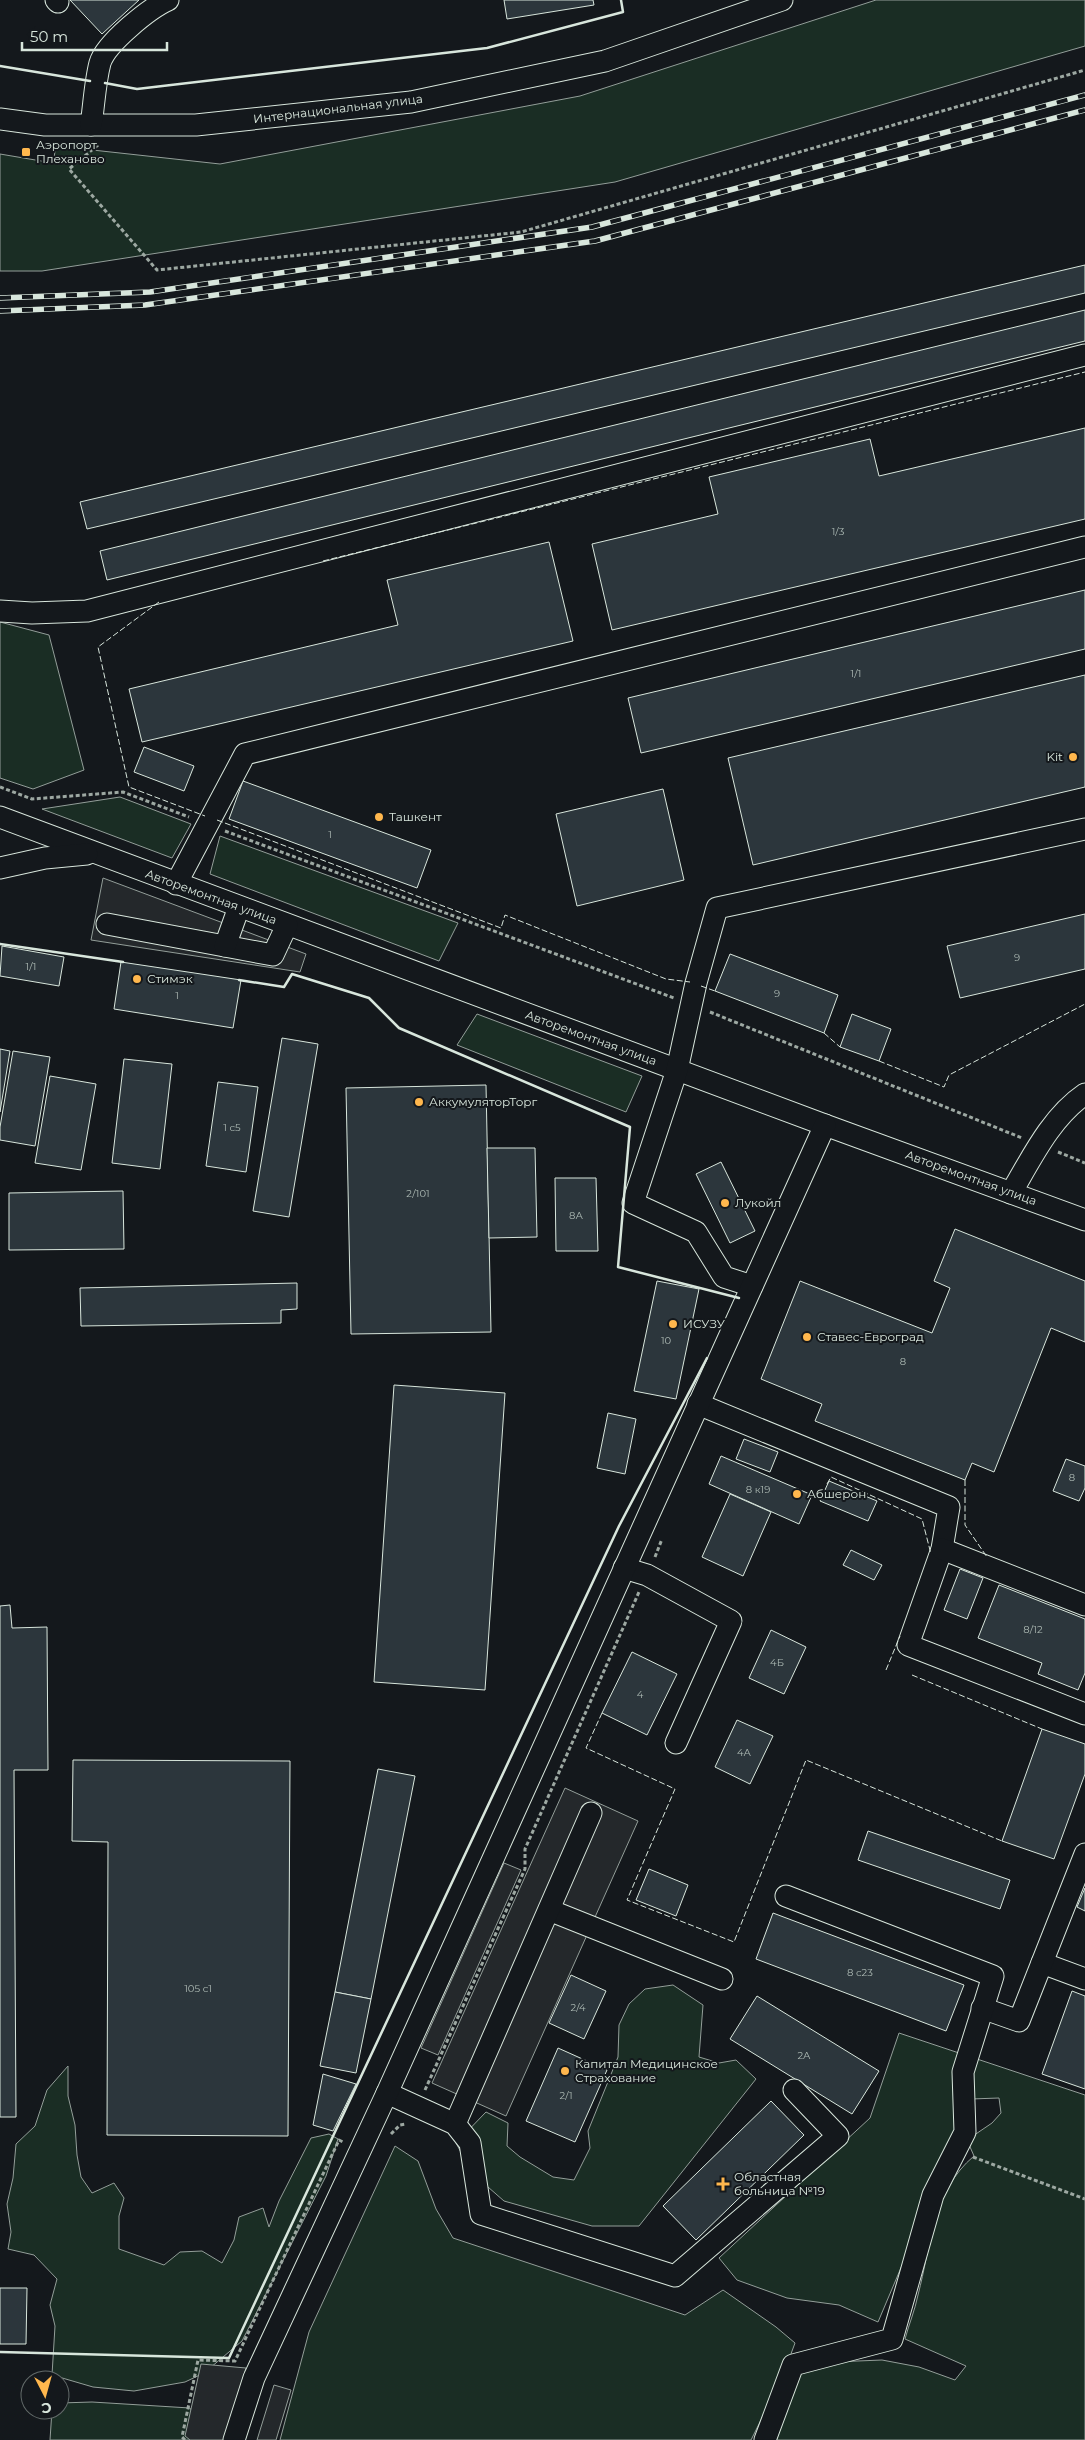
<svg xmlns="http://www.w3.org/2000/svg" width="1085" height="2440" font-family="Montserrat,sans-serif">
	<rect width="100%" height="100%" fill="#14181c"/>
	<g fill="#1a2d24" stroke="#939e99">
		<polygon points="876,0 1085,0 1085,46 615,182 42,271 0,271 0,154 53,163 56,146 220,164 580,96"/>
		<polygon points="0,622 49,635 84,770 33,789 0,778"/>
		<polygon points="120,797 191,824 172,858 42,809"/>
		<polygon points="220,836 458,923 439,961 210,874"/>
		<polygon points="477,1014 642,1076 626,1112 457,1045"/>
		<polygon points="673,1985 703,2005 699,2057 719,2063 736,2060 756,2079 639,2226 592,2226 504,2201 472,2173 456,2143 486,2112 508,2123 507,2146 520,2157 553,2177 574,2180 590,2148 588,2131 618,2057 619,2025 629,2004 645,1989"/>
		<path d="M 899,2033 L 1085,2095 L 1085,2440 L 774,2440 L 798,2373 L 833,2362 L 882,2360 L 919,2367 L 955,2380 L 966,2366 L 905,2339 C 909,2324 915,2310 918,2295 C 931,2246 932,2191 974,2156 L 967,2140 L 992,2123 L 1001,2113 L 999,2098 L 971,2099 L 957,2123 L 914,2237 L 878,2322 L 839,2305 L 787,2298 L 737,2280 L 719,2258 L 870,2118 Z"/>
		<polygon points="68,2066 68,2096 75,2125 77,2155 81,2177 92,2193 114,2183 124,2198 119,2216 119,2249 164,2265 180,2252 202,2251 222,2263 234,2240 239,2217 263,2208 269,2227 279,2201 311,2138 329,2134 338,2139 326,2176 242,2341 204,2373 185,2382 134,2391 93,2387 52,2375 55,2326 50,2305 57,2279 34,2255 8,2249 11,2232 7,2204 13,2178 16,2144 35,2126 47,2090"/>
		<polygon points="395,2146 418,2161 436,2209 453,2238 685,2315 723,2290 776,2327 795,2343 782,2378 751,2440 280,2440 309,2332"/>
		<polygon points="92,2402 190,2408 198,2425 195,2440 50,2440 52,2410 60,2410 60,2403"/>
	</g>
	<g fill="#24282b" stroke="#939e99">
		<polygon points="103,878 306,954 300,972 91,940"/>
		<polygon points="565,1788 638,1821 506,2116 432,2083"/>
		<polygon points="504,1863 521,1870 438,2055 421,2048"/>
		<polygon points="201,2364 246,2368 225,2440 190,2440 185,2436"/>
		<polygon points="274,2385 291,2390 276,2440 257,2440"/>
	</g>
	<g fill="#2c363c" stroke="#d8e6dc">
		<polygon points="70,0 139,0 102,34"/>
		<polygon points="504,0 593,0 594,5 507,19"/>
		<polygon points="1085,265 1085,293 87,529 80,502"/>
		<polygon points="1085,310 1085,341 107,580 100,551"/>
		<polygon points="1085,428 1085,519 612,630 592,544 718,514 709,477 870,439 879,476"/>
		<polygon points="549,542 573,641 142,742 129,689 398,625 387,580"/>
		<polygon points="1085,590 1085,649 641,753 628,698"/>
		<polygon points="1085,675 1085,787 753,865 728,758"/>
		<polygon points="144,747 194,766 184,791 134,772"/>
		<polygon points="243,781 431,850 417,888 229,819"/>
		<polygon points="663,789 684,880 577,906 556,814"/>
		<polygon points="1085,914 1085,969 960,998 947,946"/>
		<polygon points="2,946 64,957 59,986 0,976"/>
		<polygon points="730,954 838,995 824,1033 715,991"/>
		<polygon points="121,962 241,980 233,1028 114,1009"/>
		<polygon points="852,1014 891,1029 879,1061 840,1047"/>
		<polygon points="282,1038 318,1044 289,1217 253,1211"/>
		<polygon points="0,1049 10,1051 0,1112"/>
		<polygon points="13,1051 50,1057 35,1146 0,1140 0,1127"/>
		<polygon points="124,1059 172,1064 160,1169 112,1163"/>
		<polygon points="50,1076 96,1084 81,1170 35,1163"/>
		<polygon points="218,1082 258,1087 246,1172 206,1166"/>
		<polygon points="486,1085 491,1332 351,1334 346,1088"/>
		<polygon points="487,1148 535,1148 537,1237 489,1238"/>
		<polygon points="721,1162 755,1231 730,1243 696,1174"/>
		<polygon points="555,1178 596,1178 598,1251 556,1251"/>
		<polygon points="123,1191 124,1249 9,1250 9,1193"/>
		<polygon points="955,1229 1085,1281 1085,1342 1051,1328 994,1472 972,1463 965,1480 815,1421 822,1404 761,1379 800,1281 932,1333 950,1288 934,1281"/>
		<polygon points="657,1281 699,1289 676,1399 634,1391"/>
		<polygon points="297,1283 297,1309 281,1310 281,1323 81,1326 80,1288"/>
		<polygon points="394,1385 505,1393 485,1690 374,1682"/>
		<polygon points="608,1413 636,1419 625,1474 597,1468"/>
		<polygon points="744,1439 778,1452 770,1472 736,1459"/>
		<polygon points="721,1456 812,1495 799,1524 709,1484"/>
		<polygon points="1066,1459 1085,1466 1085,1488 1079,1501 1053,1491"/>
		<polygon points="829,1481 877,1501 868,1521 820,1501"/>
		<polygon points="730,1494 771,1512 743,1576 702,1557"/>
		<polygon points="851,1550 882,1565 874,1580 843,1565"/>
		<polygon points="960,1569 983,1578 967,1619 944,1610"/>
		<polygon points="999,1585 1085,1619 1085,1673 1078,1690 1038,1674 1042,1663 978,1638"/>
		<polygon points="10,1605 12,1628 47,1627 48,1770 14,1770 16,2117 0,2117 0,1606"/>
		<polygon points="771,1630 806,1647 784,1694 749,1678"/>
		<polygon points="632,1652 677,1674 647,1735 602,1713"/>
		<polygon points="737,1720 773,1736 750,1784 715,1767"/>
		<polygon points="1042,1729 1085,1744 1085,1774 1054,1859 1002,1841"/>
		<polygon points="73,1760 290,1761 288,2136 107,2135 108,1842 72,1841"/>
		<polygon points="378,1769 415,1776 371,1999 335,1992"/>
		<polygon points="868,1831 1010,1880 1000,1909 858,1860"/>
		<polygon points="649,1869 688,1885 676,1916 636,1900"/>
		<polygon points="1085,1888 1085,1911 1077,1907"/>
		<polygon points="773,1913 964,1985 946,2031 756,1959"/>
		<polygon points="571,1975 606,1991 584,2039 549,2023"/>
		<polygon points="1072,1991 1085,1996 1085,2089 1042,2074"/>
		<polygon points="335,1992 371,1999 356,2073 320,2066"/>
		<polygon points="757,1996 879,2071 852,2114 730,2039"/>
		<polygon points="558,2048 607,2070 575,2142 526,2121"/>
		<polygon points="323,2074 356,2084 333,2131 313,2125"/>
		<polygon points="771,2101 804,2135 696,2240 663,2206"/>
		<polygon points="0,2288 27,2288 26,2344 0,2344"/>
	</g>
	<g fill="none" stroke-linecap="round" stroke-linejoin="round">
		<g stroke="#d8e6dc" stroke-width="23">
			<g id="minor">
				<polyline points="56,0 58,2"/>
				<polyline points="0,119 45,125 196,125 411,102 605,61 782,0"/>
				<path d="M 91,125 C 94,105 95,82 100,63 C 106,43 150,8 168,0"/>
				<polyline points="0,611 32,613 87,611 1085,355"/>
				<polyline points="0,817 825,1125 1085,1220"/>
				<polyline points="0,868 45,858 87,854"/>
				<polyline points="176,884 245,754 1085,547"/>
				<polyline points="107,924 273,955 287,925"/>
				<polyline points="225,946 239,907"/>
				<path d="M 1011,1193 C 1031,1159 1051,1117 1085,1094"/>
				<polyline points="752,1286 724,1277 696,1232 633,1203 677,1070 696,983 717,908 1085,829"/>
				<polyline points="698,1404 949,1507 942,1549 908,1645 1085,1714"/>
				<polyline points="942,1549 1085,1605"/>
				<polyline points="624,1568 647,1575 731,1621 676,1743"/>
				<polyline points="549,1910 722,1979"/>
				<polyline points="1042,1963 1085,1979"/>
				<polyline points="982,2008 1019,2021 1085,1854"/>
				<polyline points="387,2093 455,2124 470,2143 481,2214 675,2276 838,2136 794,2090"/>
				<polyline points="455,2124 591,1813"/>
				<polyline points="234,2440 254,2378 387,2093 825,1125"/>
				<polyline points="765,2440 793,2365 892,2339 933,2195 965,2132 963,2072 993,1976 786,1896"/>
			</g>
		</g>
		<g stroke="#9da8a2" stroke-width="3" stroke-dasharray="4 2.5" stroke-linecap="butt">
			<polyline points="98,145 69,169 157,270 521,232 1085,70"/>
			<polyline points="0,787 32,799 123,792 189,817"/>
			<polyline points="225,831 674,998"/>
			<polyline points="710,1012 1022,1138"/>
			<polyline points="1058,1152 1085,1163"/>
			<polyline points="655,1557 662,1539"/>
			<polyline points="425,2090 525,1869 525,1849 639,1592"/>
			<polyline points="391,2134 400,2125 406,2124"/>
			<polyline points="973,2157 1085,2199"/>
			<polyline points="185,2440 182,2437 198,2360 235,2361 339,2140 343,2142"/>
		</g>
		<use href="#minor" stroke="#14181c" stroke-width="21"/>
		<g stroke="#d8e6dc" stroke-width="5.5">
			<g id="rail">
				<polyline points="0,298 150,292 592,227 1085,95"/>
				<polyline points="0,311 145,305 595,241 1085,110"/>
			</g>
		</g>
		<use href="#rail" stroke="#14181c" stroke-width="4" stroke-dasharray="11" stroke-linecap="butt"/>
		<g stroke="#d8e6dc" stroke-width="1" stroke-dasharray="6 2.5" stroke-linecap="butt">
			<polyline points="323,561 1085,372"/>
			<polyline points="159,602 98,647 129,787 205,816"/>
			<polyline points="217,820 501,928 505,915 666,979 690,982"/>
			<polyline points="701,986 715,991"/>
			<polyline points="824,1033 840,1047"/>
			<polyline points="879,1061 944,1087 949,1075 1085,1004"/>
			<polyline points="965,1480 965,1525 987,1557"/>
			<polyline points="827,1484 831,1477 922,1519 931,1554"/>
			<polyline points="886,1670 900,1636"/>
			<polyline points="912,1675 1042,1729"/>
			<polyline points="602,1713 586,1748 675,1789 627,1900 734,1942 806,1760 1002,1841"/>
		</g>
		<g stroke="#d8e6dc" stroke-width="2.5">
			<polyline points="0,66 90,81"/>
			<polyline points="105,83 137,89 487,48 623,12 621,0"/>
			<polyline points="0,944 123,962"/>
			<polyline points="239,980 284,987 292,974 369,998 399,1028 630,1127 618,1267 739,1298"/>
			<polyline points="0,2352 229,2358 619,1526 707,1358"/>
		</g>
	</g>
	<g fill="#ffb74d" stroke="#14181c" stroke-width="2">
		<rect x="21" y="147" width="10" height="10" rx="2.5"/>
		<circle cx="1073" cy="757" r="5"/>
		<circle cx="379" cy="817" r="5"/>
		<circle cx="137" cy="979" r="5"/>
		<circle cx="419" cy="1102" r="5"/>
		<circle cx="725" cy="1203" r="5"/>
		<circle cx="673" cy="1324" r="5"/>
		<circle cx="807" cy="1337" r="5"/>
		<circle cx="797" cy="1494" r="5"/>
		<circle cx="565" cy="2071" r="5"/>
		<path d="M720.5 2176.5h5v5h5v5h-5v5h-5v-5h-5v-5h5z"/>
	</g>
	<g text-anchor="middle" stroke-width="4" stroke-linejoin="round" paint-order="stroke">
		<g font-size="10" fill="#adbab4">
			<text x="838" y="535">1/3</text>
			<text x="856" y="677">1/1</text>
			<text x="330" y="838">1</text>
			<text x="1017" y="961">9</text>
			<text x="31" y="970">1/1</text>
			<text x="777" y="997">9</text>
			<text x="177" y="999">1</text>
			<text x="232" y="1131">1 с5</text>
			<text x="418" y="1197">2/101</text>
			<text x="576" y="1219">8А</text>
			<text x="666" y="1344">10</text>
			<text x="903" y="1365">8</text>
			<text x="1072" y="1481">8</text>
			<text x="758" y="1493">8 к19</text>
			<text x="1033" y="1633">8/12</text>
			<text x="777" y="1666">4Б</text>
			<text x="640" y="1698">4</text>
			<text x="744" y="1756">4А</text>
			<text x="860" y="1976">8 с23</text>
			<text x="198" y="1992">105 c1</text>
			<text x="578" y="2011">2/4</text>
			<text x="804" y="2059">2А</text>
			<text x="566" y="2099">2/1</text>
		</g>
		<g font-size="12" fill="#d8e6dc" stroke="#14181c">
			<text transform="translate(338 109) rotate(-7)" y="4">Интернациональная улица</text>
			<text transform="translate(211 897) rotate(20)" y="4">Авторемонтная улица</text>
			<text transform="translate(591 1038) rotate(20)" y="4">Авторемонтная улица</text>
			<text transform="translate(971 1178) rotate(20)" y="4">Авторемонтная улица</text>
		</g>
		<g font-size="12" fill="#d8e6dc" stroke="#14181c" text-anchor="start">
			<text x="36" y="149">Аэропорт<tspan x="36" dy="14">Плеханово</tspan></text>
			<text x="1063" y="761" text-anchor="end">Kit</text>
			<text x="389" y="821">Ташкент</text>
			<text x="147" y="983">Стимэк</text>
			<text x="429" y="1106">АккумуляторТорг</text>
			<text x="735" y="1207">Лукойл</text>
			<text x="683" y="1328">ИСУЗУ</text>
			<text x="817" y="1341">Ставес-Евроград</text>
			<text x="807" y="1498">Абшерон</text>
			<text x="575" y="2068">Капитал Медицинское<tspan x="575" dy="14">Страхование</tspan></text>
			<text x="734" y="2181">Областная<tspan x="734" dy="14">больница №19</tspan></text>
		</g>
	</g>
	<g transform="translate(45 2395) rotate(174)"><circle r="24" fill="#14181c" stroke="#626a69"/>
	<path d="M0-4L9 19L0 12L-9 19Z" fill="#ffb74d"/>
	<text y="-8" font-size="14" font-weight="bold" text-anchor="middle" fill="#d8e6dc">С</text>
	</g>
	<path d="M22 42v8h145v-8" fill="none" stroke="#d8e6dc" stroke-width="2.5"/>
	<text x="30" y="42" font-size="15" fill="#d8e6dc" stroke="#14181c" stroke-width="4" paint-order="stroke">50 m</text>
</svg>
